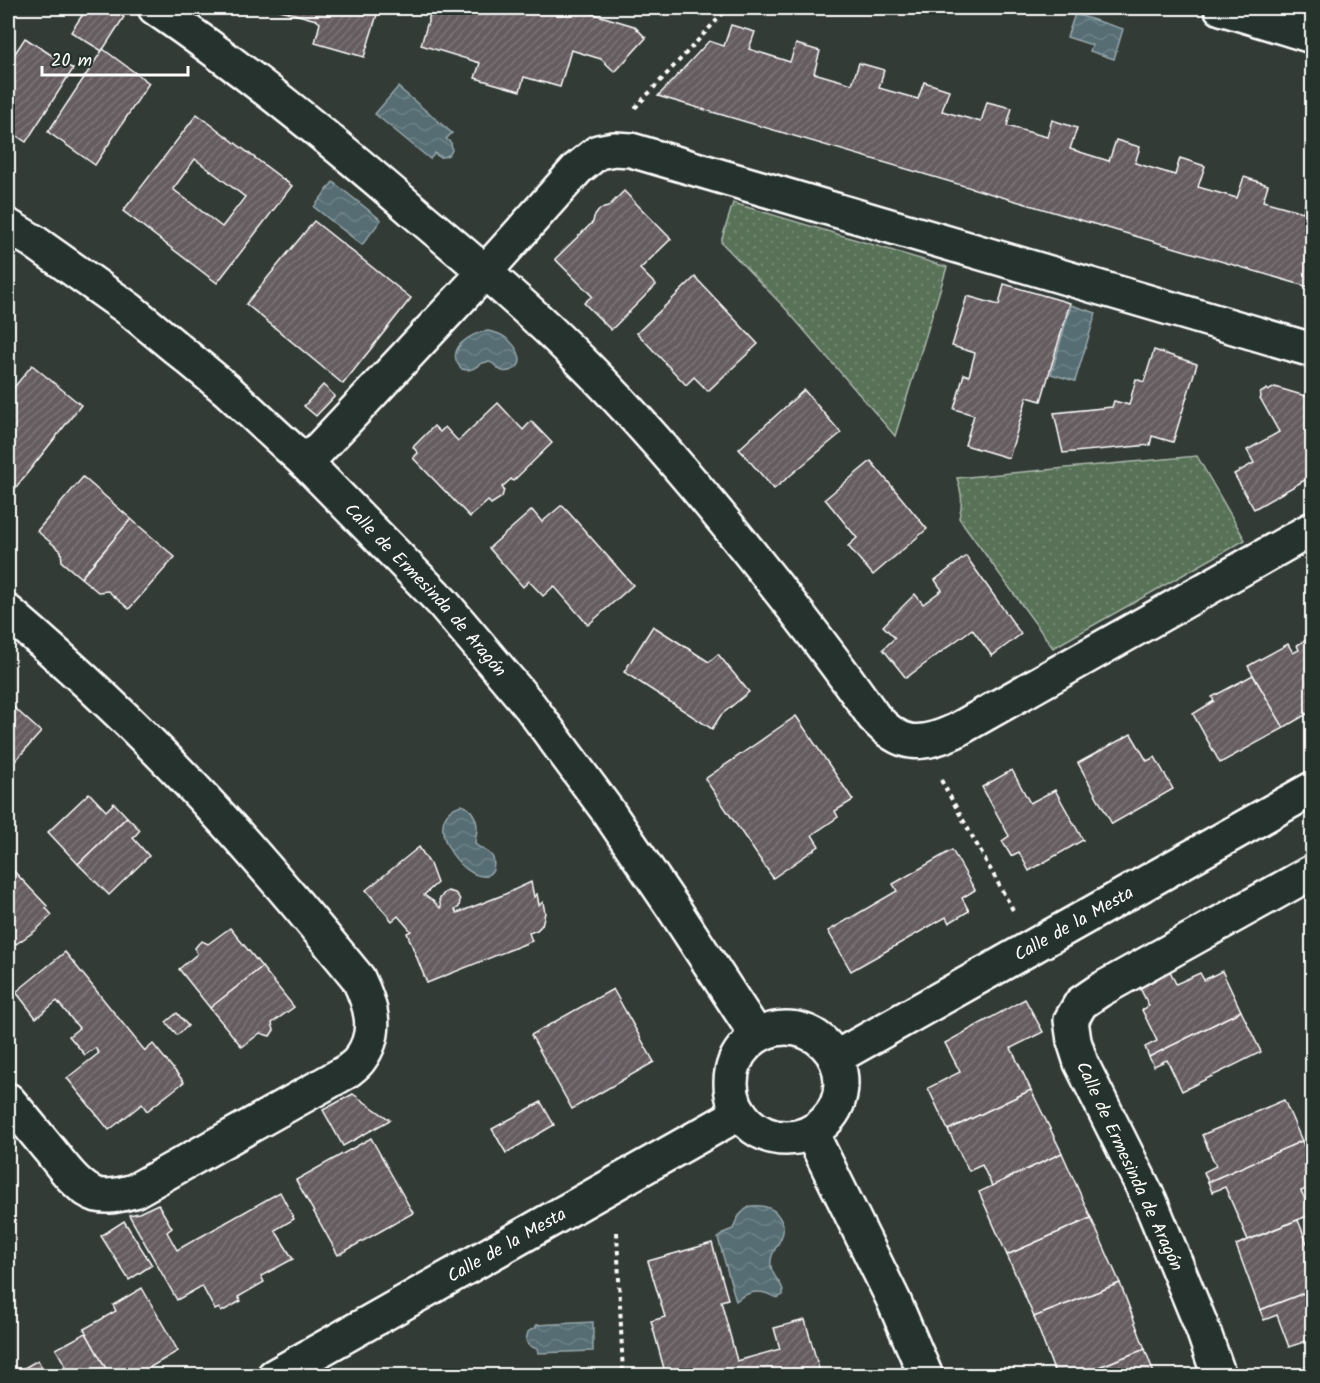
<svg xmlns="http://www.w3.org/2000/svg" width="1320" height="1383" font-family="Kalam,sans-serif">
	<defs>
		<pattern id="grass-dots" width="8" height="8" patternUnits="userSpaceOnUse" patternTransform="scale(1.5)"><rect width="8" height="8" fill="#587258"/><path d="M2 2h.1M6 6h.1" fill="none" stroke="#718771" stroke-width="1.8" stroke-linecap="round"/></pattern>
		<pattern id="water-waves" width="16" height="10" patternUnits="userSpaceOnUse" patternTransform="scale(1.5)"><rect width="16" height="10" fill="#546d73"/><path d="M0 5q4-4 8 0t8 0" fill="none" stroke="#6e8388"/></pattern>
		<pattern id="building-hatch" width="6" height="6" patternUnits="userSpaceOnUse" patternTransform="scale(1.5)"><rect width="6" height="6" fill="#655b60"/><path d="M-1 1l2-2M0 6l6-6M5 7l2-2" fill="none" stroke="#7c7478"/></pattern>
	</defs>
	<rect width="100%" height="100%" fill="#333b37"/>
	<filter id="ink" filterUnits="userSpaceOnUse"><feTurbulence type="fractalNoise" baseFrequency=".0167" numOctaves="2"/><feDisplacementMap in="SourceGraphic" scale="12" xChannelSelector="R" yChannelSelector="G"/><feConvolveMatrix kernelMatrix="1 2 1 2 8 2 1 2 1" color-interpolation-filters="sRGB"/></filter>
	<g filter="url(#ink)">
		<g fill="url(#grass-dots)" stroke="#acb8ac" stroke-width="1.5">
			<polygon points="733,203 947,267 895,436 785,308 721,242"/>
			<path d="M 1197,456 L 1245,540 L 1053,648 L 959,518 C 963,502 962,494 957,478 Z"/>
		</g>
		<g fill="url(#water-waves)" stroke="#98a7ab" stroke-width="1.5">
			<polygon points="1075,14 1123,29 1114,59 1090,51 1092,45 1067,37"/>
			<path d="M 398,87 L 452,133 L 446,139 L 451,143 L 452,150 L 450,154 C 444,158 439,159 435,153 L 430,159 L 375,114 Z"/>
			<polygon points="333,182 381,220 362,245 314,207"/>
			<polygon points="1071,305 1096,313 1075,381 1051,374"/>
			<path d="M 488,331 C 494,332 501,334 506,338 C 516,345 530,366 509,371 C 497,374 497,362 488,362 C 477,362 475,373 462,369 C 443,351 470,332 488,331 Z"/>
			<path d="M 461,805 C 471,807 477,818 477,828 C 477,834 475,838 475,844 C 486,853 497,852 493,870 L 487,876 C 461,880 418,819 461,805 Z"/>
			<path d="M 751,1206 C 761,1205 771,1206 777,1214 C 795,1237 768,1246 771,1266 C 772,1278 785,1284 783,1295 C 774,1301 774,1295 765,1293 C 755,1290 744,1294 736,1301 L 718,1238 L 725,1232 L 733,1229 C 736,1218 741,1211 751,1206 Z"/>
			<polygon points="593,1322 593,1351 538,1353 537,1349 528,1345 526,1340 528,1332 534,1328 536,1328 536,1325"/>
		</g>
		<g fill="url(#building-hatch)" stroke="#fff" stroke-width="1.5" fill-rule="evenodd">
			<polygon points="87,8 110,8 124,17 102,51 71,32"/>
			<polygon points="273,8 328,8 348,13 350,8 379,8 364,57 315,43 320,23 316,20"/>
			<polygon points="432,8 574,8 634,26 646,38 615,72 601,59 571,50 560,87 524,77 520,91 475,78 480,63 421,45"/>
			<polygon points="731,25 755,32 749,49 790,62 796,44 820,51 814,73 852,84 859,63 884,70 879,88 918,99 924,82 949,90 942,111 981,122 987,102 1012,108 1007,126 1047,137 1052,120 1077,128 1070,149 1109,161 1116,140 1140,147 1135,163 1175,175 1180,158 1205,166 1198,187 1237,198 1244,177 1268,185 1263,201 1303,212 1307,196 1312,197 1312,288 658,96 709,41 724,46"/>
			<polygon points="25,38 73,69 26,142 8,130 8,64"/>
			<polygon points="103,49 149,83 95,165 48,132"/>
			<path d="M 197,114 L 292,186 L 217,283 L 123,211 ZM 195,159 L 245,197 L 222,227 L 173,189 Z"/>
			<polygon points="624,191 671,239 640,269 656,285 611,330 584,303 592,296 555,259 593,222 594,217 600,209 608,207"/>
			<polygon points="314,221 411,298 343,384 246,304"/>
			<polygon points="695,277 758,344 708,391 694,377 686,385 637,333"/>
			<polygon points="1004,284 1070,303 1041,401 1027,397 1009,458 965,445 974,415 954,409 964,374 969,376 975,353 952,346 967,296 999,305"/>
			<polygon points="1154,350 1197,364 1173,442 1152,436 1150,445 1063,453 1054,413 1112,407 1114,401 1129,405 1136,379 1144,382"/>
			<polygon points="32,365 81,405 13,491 8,486 8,395"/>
			<polygon points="323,385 335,396 316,416 304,406"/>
			<polygon points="1275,387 1312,398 1312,476 1254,509 1234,474 1254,463 1247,450 1279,432 1260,398 1261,397 1260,393 1267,389 1268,391"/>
			<polygon points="804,390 841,433 774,489 739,449"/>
			<polygon points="498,403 523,430 531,421 552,443 513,481 511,479 502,487 504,490 502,497 491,504 488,501 470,517 413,458 418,453 413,447 434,426 440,432 445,427 458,441"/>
			<polygon points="871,461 927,529 873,575 848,546 857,538 825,499"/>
			<polygon points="83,477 131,519 81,578 62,562 61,551 37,531"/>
			<polygon points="562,505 633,585 588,625 554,586 543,596 529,581 523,587 489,548 532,510 542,522"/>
			<polygon points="131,519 175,557 129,609 108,591 98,592 81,578"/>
			<polygon points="966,556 1021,634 992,656 972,629 906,678 883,649 895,638 883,626 915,594 923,604 942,590 935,580"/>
			<polygon points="653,626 709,662 718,654 749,692 721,715 712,729 624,672"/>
			<polygon points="1309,638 1312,644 1312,711 1283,728 1248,666 1288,644 1293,653 1299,650 1297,645"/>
			<polygon points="1253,675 1284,728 1220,763 1193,714 1214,701 1212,697"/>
			<polygon points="8,702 41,732 8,769"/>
			<polygon points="796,716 853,800 835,811 838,817 812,835 819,846 773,878 705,779"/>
			<polygon points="1131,734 1147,761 1155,757 1173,789 1112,824 1078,763"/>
			<polygon points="1012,770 1030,803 1055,790 1083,840 1029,871 1019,852 1011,856 1002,841 1009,836 982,787"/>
			<polygon points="89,793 106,811 114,803 127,817 78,864 48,832"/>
			<polygon points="127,817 140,830 133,838 149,856 109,895 78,864"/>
			<polygon points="419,847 430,864 437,883 424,895 433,901 440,908 441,907 439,900 444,893 448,891 455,893 458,896 460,900 459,907 455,910 457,913 503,895 531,882 534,897 537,894 539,905 543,902 545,913 542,925 537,930 529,933 532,941 427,983 407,933 411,931 398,916 392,921 366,890"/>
			<polygon points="952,850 975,890 962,898 969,911 949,923 946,917 851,971 828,931 897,891 893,884"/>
			<polygon points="8,865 47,906 46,908 52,915 35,931 16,944 12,939 8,944"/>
			<polygon points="230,928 262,967 210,1008 179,969 197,954 195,948 199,943 202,941 208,944"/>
			<polygon points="65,952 145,1051 153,1044 184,1082 147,1111 142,1104 109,1130 67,1078 99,1053 95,1048 85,1055 69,1036 79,1028 57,1001 36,1018 16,992"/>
			<polygon points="262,967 294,1007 272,1023 274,1030 270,1036 260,1033 242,1047 210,1008"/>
			<polygon points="1170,971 1176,984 1200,973 1204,980 1222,971 1241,1011 1149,1057 1145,1047 1157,1041 1142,1010 1149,1006 1139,986"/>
			<polygon points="613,989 654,1062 572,1109 531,1035"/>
			<polygon points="1025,999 1043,1032 1011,1048 1031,1090 948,1130 928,1088 960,1072 945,1043"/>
			<polygon points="1241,1011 1261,1052 1182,1091 1167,1060 1154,1066 1149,1057"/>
			<polygon points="177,1013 188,1026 177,1035 166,1022"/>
			<polygon points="1031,1090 1062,1153 992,1186 982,1165 969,1171 948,1130"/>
			<polygon points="353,1094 390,1120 343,1146 323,1110"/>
			<polygon points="1284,1100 1302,1141 1208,1182 1204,1172 1216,1166 1202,1135"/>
			<polygon points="541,1102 554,1125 506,1153 492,1129"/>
			<polygon points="371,1138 413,1213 338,1255 296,1180"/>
			<polygon points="1302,1141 1312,1165 1312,1187 1301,1191 1312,1214 1248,1240 1225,1187 1212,1192 1208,1182"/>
			<polygon points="1062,1153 1091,1218 1007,1255 979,1192"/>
			<polygon points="280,1192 294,1219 275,1230 293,1259 261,1276 264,1282 238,1297 241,1301 221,1312 219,1308 215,1310 202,1286 177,1300 129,1215 139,1213 158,1204 172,1228 167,1232 177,1250"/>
			<polygon points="1091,1218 1120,1283 1034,1317 1007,1255"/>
			<polygon points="1298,1220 1307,1243 1312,1241 1312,1290 1260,1310 1236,1245"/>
			<polygon points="124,1221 152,1265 129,1280 101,1236"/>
			<polygon points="712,1243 728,1299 721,1301 737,1361 780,1349 774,1328 805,1320 821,1376 666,1376 651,1321 665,1317 648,1261"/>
			<polygon points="1120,1283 1145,1349 1076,1376 1056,1376 1034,1317"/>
			<polygon points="142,1288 178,1351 135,1376 110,1376 84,1329 116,1311 113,1305"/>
			<polygon points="1312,1290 1312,1339 1289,1347 1277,1315 1264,1320 1260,1310"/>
			<polygon points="86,1333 110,1376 52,1376 66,1367 56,1349"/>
			<polygon points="1145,1349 1155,1376 1076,1376 1081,1374"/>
			<polygon points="38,1360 46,1376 10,1376"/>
			<polygon points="1312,1365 1312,1376 1299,1376 1297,1370"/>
		</g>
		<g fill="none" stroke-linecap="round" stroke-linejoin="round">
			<g stroke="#fff" stroke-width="38">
				<g id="street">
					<path d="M 155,8 C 247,71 334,142 419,216 C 476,264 534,313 586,366 C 647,427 703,494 757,562 C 798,613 837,664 874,717 C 901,747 920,747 955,731 L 1312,529"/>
					<polyline points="1293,30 1300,8"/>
					<path id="s1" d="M 8,226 L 33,241 L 129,309 L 226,389 L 306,463 L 443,603 L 530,706 L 607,810 L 674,909 L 757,1036"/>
					<polyline points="306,463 485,272 577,169 598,152 614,149 631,150 1312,350"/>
					<path d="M 8,612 C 77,671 144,734 206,801 C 259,858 309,918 358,978 C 371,1005 380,1032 360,1059 C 357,1064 351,1068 346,1072 L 134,1191 C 122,1194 110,1198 97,1195 C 77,1189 60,1162 47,1147 C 34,1131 21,1115 8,1100"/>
					<circle cx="786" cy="1083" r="55"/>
					<path id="s2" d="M 835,1058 L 1312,789"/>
					<polyline points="811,1132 893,1299 926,1376"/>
					<path id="s3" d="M 274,1376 L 740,1113"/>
					<polyline points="1219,1376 1203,1330 1150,1201 1081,1063 1074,1041 1071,1020 1081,1003 1100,990 1312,872"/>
				</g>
			</g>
			<g stroke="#fff" stroke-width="38">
				<polyline id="secondary" points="1221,8 1312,36"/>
			</g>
			<g stroke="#fff" stroke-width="4" stroke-dasharray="4.5 4.5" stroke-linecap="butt">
				<polyline points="635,108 728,8"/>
				<polyline points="941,780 1013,910"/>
				<polyline points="617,1232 623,1376"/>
			</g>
			<use href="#street" stroke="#26332d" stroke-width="33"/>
			<use href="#secondary" stroke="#26332d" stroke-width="33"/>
		</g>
	</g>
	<g text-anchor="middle" stroke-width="4.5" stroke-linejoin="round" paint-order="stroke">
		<g font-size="18" fill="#fff" stroke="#26332d">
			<text dy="6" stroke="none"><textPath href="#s1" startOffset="556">Calle de Ermesinda de Aragón</textPath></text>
			<text dy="6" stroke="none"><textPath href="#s2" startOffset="274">Calle de la Mesta</textPath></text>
			<text transform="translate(1130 1166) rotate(65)" y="6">Calle de Ermesinda de Aragón</text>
			<text dy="6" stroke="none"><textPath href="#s3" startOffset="267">Calle de la Mesta</textPath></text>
		</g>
	</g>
	<rect width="1320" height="1383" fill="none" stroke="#26332d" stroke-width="30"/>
	<rect x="15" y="15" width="1290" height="1353" fill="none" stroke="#fff" stroke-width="2" filter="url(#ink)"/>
	<path d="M42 66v9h146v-9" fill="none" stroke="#ffffff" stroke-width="3"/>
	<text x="51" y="66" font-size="18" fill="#ffffff" stroke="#26332d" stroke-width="4.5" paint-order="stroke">20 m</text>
</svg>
